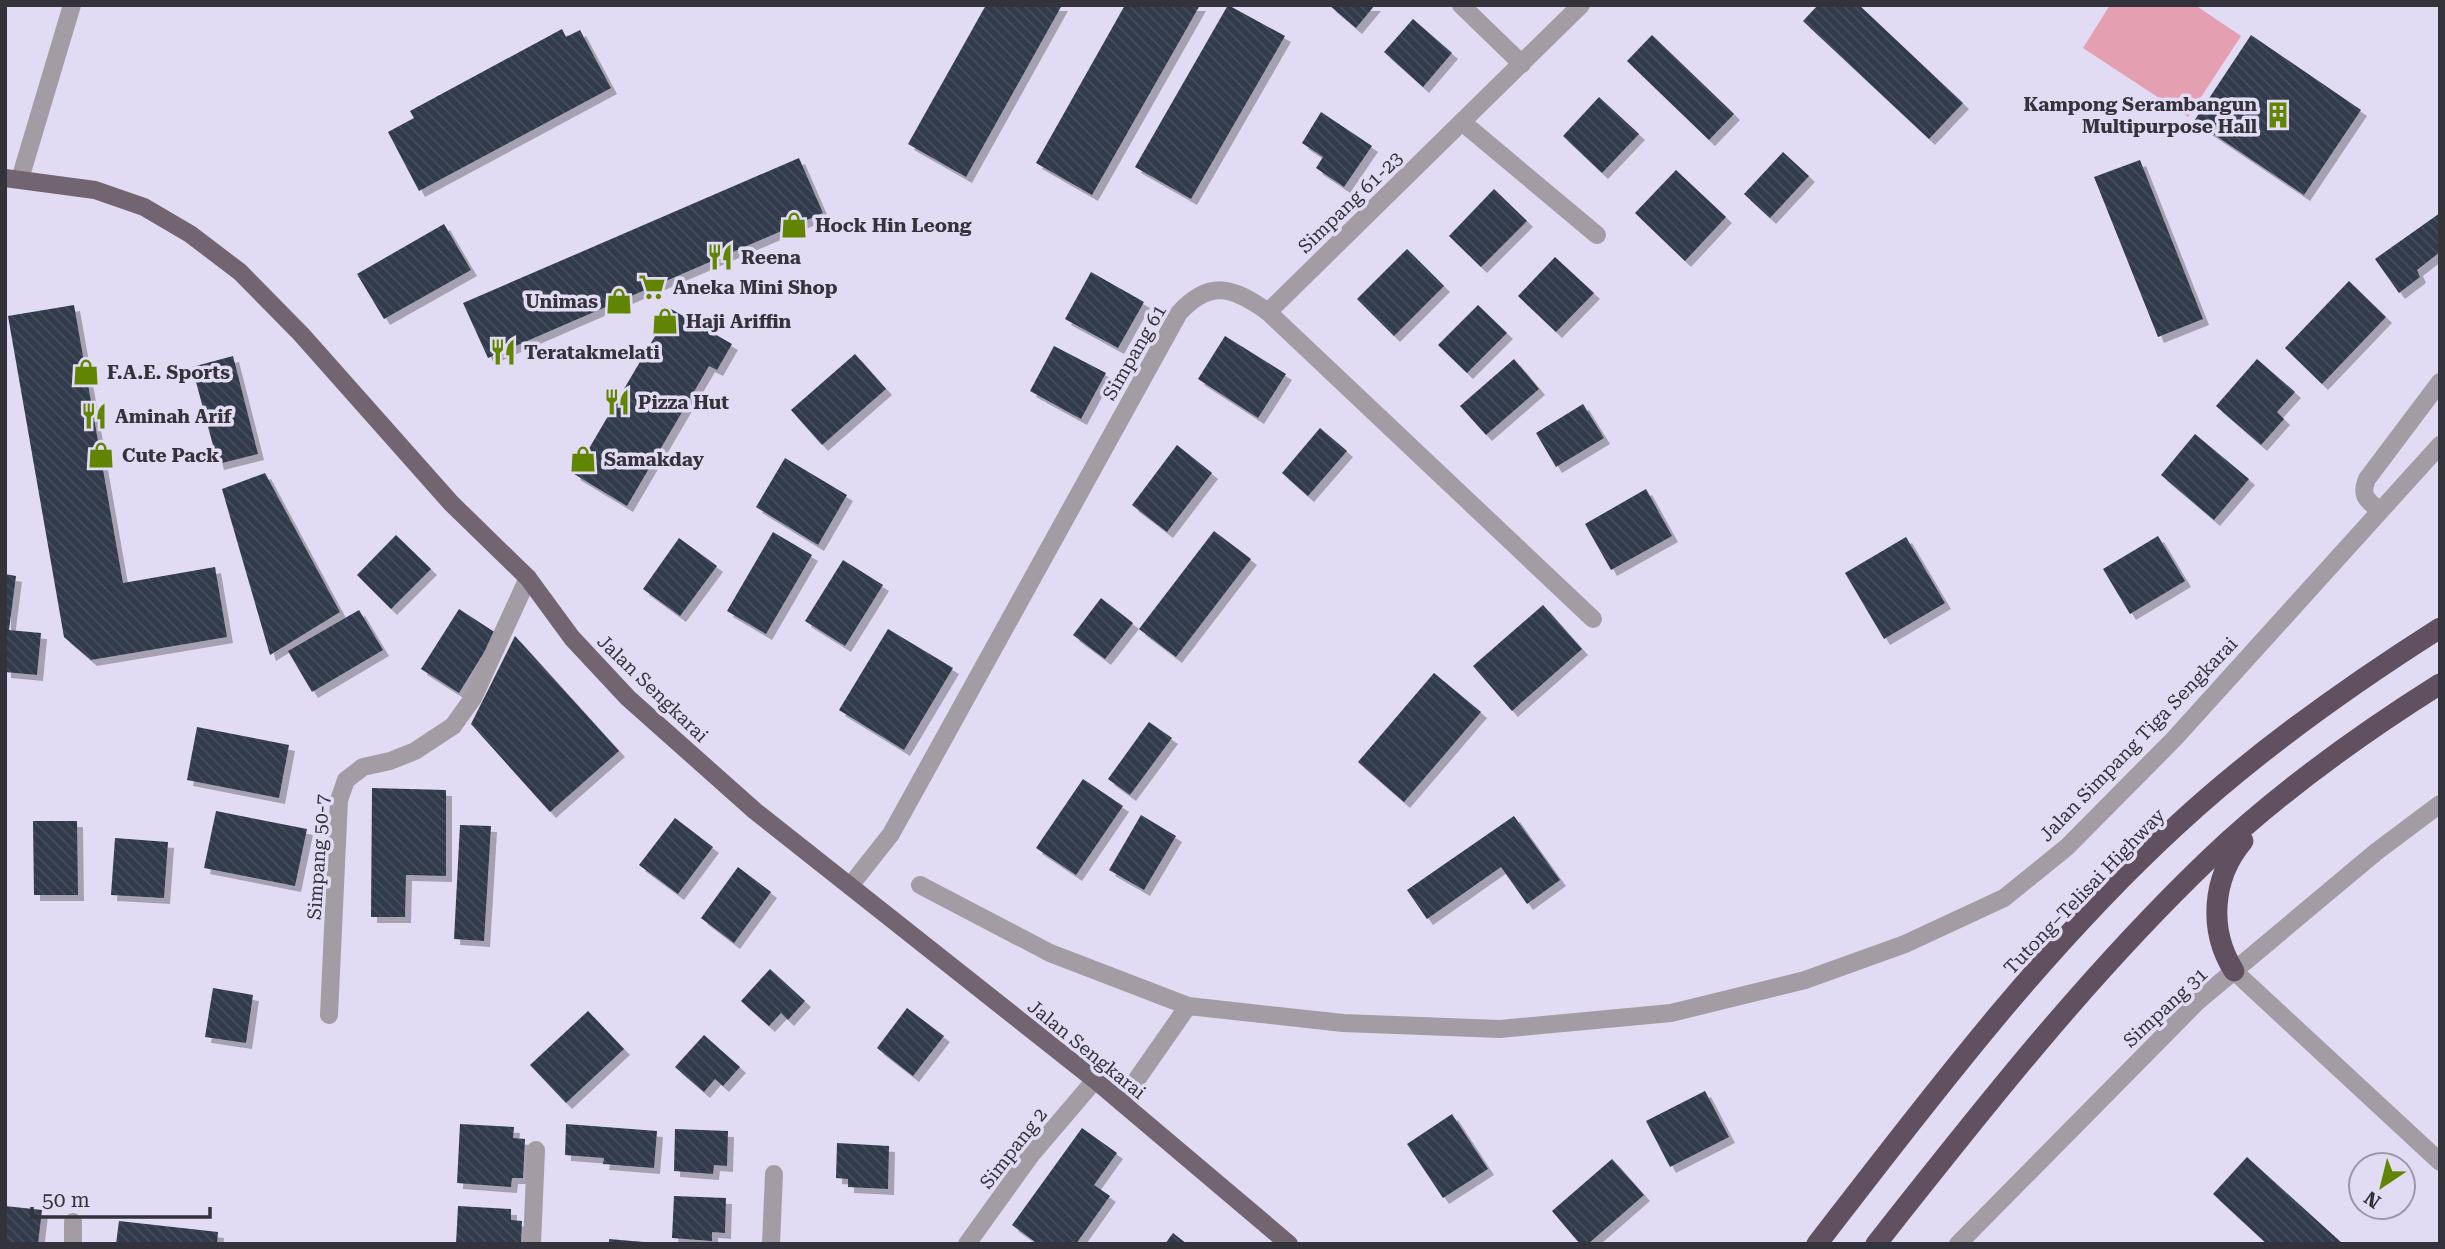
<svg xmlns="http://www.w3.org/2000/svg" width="2445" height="1249" font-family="'Roboto Serif',serif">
	<defs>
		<pattern id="building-back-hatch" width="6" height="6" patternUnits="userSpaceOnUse" patternTransform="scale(1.75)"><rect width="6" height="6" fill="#303a4b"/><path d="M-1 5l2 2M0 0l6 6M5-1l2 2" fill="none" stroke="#464e5d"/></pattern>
		<filter id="shadow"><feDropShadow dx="6" dy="6" stdDeviation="0" flood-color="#0004"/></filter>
	</defs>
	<rect width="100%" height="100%" fill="#e1dcf4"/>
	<polygon fill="#e49fb1" points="2110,5 2195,5 2241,36 2188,117 2083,48"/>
	<g fill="url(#building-back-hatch)" filter="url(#shadow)">
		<polygon points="986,5 1062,5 966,177 908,144"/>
		<polygon points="1125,5 1200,5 1092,195 1036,163"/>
		<polygon points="1228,5 1285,36 1191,199 1135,167"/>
		<polygon points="1329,5 1375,5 1356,28"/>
		<polygon points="1818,5 1859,5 1963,103 1929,139 1803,21"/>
		<polygon points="1413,19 1452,53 1423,87 1384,52"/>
		<polygon points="562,29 566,37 580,30 611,88 419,191 388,132 414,118 410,111"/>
		<polygon points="1652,35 1734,114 1709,140 1627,61"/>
		<polygon points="2251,35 2361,110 2304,195 2194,121"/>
		<polygon points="1599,97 1639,134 1602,173 1563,136"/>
		<polygon points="1321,112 1372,146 1344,187 1316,168 1323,157 1302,143"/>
		<polygon points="1783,152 1809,176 1770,218 1744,194"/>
		<polygon points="799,158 823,213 488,358 463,303"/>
		<polygon points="2140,160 2203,319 2158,337 2094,177"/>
		<polygon points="1676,170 1726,217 1685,261 1635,213"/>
		<polygon points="1494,189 1527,221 1481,267 1449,236"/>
		<polygon points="2440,213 2440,252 2417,270 2420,277 2399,293 2375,259"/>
		<polygon points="444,224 471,270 384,319 357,274"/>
		<polygon points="1407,249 1444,286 1394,336 1357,299"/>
		<polygon points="1555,257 1594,293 1556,332 1518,296"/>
		<polygon points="1091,272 1144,302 1118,348 1065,319"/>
		<polygon points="2349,281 2386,317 2322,384 2285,348"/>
		<polygon points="74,305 123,583 215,567 227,637 91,660 64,637 8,316"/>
		<polygon points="1478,305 1507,333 1467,373 1438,345"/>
		<polygon points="671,309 732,344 717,370 709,366 627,506 574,474"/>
		<polygon points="1225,336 1286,374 1258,418 1198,379"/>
		<polygon points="1054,346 1106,373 1081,419 1030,391"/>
		<polygon points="855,354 886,389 822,445 791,410"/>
		<polygon points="233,356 258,454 218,464 192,367"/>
		<polygon points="1514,359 1539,389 1486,435 1460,406"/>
		<polygon points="2257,359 2295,392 2277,412 2284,419 2261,445 2216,406"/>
		<polygon points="1583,404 1604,438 1556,467 1536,433"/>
		<polygon points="1320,428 1347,451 1308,496 1282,473"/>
		<polygon points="2195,434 2249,479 2214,520 2161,475"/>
		<polygon points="1177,445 1212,473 1167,532 1132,505"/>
		<polygon points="785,458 847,495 818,545 756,507"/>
		<polygon points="265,473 340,612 270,655 222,489"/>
		<polygon points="1646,489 1672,536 1611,570 1585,524"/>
		<polygon points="1214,531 1251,559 1176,657 1139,629"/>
		<polygon points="773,532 812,555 766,634 727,611"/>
		<polygon points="396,535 431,569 391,609 357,575"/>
		<polygon points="2158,536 2185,581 2130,614 2103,569"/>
		<polygon points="1906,537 1945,603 1884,639 1845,573"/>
		<polygon points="679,538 717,566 680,616 643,589"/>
		<polygon points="843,560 883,585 845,646 805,621"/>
		<polygon points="5,574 16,576 9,630 41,633 37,675 5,672"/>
		<polygon points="1101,598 1133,623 1105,659 1073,635"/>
		<polygon points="1543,605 1582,649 1512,711 1473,666"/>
		<polygon points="459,609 496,633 459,693 421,669"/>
		<polygon points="359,610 383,650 312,692 288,651"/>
		<polygon points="888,629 953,668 904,750 839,710"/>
		<polygon points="515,636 619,751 550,812 471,724"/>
		<polygon points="1434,673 1481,712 1404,802 1358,762"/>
		<polygon points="1149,722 1172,738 1130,795 1108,779"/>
		<polygon points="197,727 289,745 279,798 187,780"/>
		<polygon points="1083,779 1123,806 1076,875 1036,848"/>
		<polygon points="372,788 446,790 446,876 406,875 405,917 371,917"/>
		<polygon points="216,811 307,829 295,886 204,868"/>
		<polygon points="1141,815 1176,836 1144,890 1109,870"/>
		<polygon points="1514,816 1560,880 1527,904 1501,867 1427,919 1407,890"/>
		<polygon points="675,818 713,847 678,894 639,865"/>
		<polygon points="33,821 77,821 78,895 34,895"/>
		<polygon points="460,825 491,826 484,941 454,939"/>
		<polygon points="115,838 168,842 164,898 111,895"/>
		<polygon points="738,867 771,892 734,943 701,918"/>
		<polygon points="770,969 805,1001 788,1020 781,1013 769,1026 741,1001"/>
		<polygon points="213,988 253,995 246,1043 205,1037"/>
		<polygon points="907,1008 944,1036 913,1076 877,1048"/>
		<polygon points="588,1011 624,1049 566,1103 530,1065"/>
		<polygon points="704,1035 740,1067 723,1086 715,1079 704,1092 675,1067"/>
		<polygon points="1705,1091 1729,1137 1670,1167 1646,1121"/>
		<polygon points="1452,1114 1488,1169 1443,1198 1407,1144"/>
		<polygon points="460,1124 514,1127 513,1138 525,1139 523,1178 512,1178 511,1187 457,1183"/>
		<polygon points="566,1124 657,1131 654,1168 603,1164 604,1158 565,1155"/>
		<polygon points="1082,1128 1117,1153 1094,1185 1110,1196 1076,1244 1038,1244 1012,1225"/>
		<polygon points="675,1129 728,1131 727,1166 714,1165 713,1174 674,1171"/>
		<polygon points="837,1143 889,1146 888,1189 848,1187 848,1179 836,1178"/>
		<polygon points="2247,1157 2343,1244 2267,1244 2213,1194"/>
		<polygon points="1612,1159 1644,1195 1588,1244 1580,1244 1552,1211"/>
		<polygon points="674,1196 726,1198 725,1233 712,1232 712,1241 672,1238"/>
		<polygon points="5,1206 42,1210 38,1244 5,1244"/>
		<polygon points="458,1206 511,1209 511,1220 522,1221 521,1244 456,1244"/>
		<polygon points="119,1221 218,1232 217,1244 116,1244"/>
		<polygon points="1173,1233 1187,1244 1165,1244"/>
		<polygon points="609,1239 644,1242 644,1244 609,1244"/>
	</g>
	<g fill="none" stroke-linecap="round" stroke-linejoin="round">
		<g stroke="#a49ca4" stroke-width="18">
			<polyline points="1461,5 1522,64"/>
			<polyline points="1462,122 1597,235"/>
			<polyline points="20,179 72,5"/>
			<polyline points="1268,312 1581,5"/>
			<path d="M 2380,511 C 2367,500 2360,496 2367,479 L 2440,382"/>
			<polyline points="920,885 1050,953 1188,1006"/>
			<path d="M 850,886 L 891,834 L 1179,313 C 1210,279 1233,287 1268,312 L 1593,619"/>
			<polyline points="2234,971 2440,1162"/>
			<polyline points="329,1015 339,800 346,780 363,767 390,761 415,751 453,726 473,698 528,578"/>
			<polyline points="1121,1102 1188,1006 1343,1023 1500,1029 1671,1013 1805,980 1905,944 2004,898 2067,847 2174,739 2440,445"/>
			<polyline points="73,1222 73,1244"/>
			<polyline points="532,1244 536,1150"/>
			<polyline points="771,1244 774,1174"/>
			<polyline points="967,1244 1031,1155 1095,1080"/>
			<polyline points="1958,1244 2198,1001 2376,852 2440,804"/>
		</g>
		<polyline stroke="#736471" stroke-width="18" points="5,178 95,190 144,207 190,234 240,272 301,334 451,503 528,578 572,638 628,698 755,811 1095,1080 1289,1244"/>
		<g stroke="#615060" stroke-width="21">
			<path d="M 2234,971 C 2208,930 2212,878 2243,841"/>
			<path d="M 1817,1244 C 1929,1099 2041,950 2177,825 C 2257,751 2347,687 2440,628"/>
			<path d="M 1876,1244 C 1981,1111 2086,977 2208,860 C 2277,794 2359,735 2440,684"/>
		</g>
	</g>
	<defs>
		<g id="building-bare" transform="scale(2.1)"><path d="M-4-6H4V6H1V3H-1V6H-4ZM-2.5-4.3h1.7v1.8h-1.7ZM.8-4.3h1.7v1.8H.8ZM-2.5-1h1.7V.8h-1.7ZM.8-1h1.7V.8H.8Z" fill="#628501" stroke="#e1dcf4" stroke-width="2.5" paint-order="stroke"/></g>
		<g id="shop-bare" transform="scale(2.1)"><path d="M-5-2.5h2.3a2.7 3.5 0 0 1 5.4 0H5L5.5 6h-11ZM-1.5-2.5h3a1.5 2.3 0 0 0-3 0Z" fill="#628501" stroke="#e1dcf4" stroke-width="2.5" paint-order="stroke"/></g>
		<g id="restaurant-bare" transform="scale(2.1)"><path d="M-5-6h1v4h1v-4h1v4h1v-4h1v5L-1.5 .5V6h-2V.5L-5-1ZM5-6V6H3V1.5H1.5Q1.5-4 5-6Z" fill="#628501" stroke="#e1dcf4" stroke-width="2.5" paint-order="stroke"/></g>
		<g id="supermarket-bare" transform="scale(2.1)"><path d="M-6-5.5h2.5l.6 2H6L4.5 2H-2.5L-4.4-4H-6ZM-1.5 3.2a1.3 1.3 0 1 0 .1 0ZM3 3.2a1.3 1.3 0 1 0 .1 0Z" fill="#628501" stroke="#e1dcf4" stroke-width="2.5" paint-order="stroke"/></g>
	</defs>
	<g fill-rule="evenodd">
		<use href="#building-bare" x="2278" y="115"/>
		<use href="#shop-bare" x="794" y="225"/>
		<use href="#restaurant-bare" x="720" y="257"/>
		<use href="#supermarket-bare" x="652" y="287"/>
		<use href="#shop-bare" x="619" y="301"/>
		<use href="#shop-bare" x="665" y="321"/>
		<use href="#restaurant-bare" x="503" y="352"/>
		<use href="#shop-bare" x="86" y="372"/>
		<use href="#restaurant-bare" x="617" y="402"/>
		<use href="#restaurant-bare" x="94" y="416"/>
		<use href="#shop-bare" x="101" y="455"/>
		<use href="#shop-bare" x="583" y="459"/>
	</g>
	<g text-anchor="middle" stroke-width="7" stroke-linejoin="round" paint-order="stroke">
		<g font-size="19" font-weight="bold" fill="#34323b" stroke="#e1dcf4" text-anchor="start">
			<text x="2257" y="111" text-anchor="end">Kampong Serambangun<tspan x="2257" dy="22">Multipurpose Hall</tspan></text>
			<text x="815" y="232">Hock Hin Leong</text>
			<text x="741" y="264">Reena</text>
			<text x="673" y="294">Aneka Mini Shop</text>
			<text x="598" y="308" text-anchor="end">Unimas</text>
			<text x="686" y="328">Haji Ariffin</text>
			<text x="524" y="359">Teratakmelati</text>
			<text x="107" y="379">F.A.E. Sports</text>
			<text x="638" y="409">Pizza Hut</text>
			<text x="115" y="423">Aminah Arif</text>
			<text x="122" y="462">Cute Pack</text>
			<text x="604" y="466">Samakday</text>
		</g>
		<g font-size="19" fill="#34323b" stroke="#e1dcf4">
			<text transform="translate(1350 202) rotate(-44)" y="7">Simpang 61-23</text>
			<text transform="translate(1134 352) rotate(-60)" y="7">Simpang 61</text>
			<text transform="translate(653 688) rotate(44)" y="7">Jalan Sengkarai</text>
			<text transform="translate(2138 739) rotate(-46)" y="7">Jalan Simpang Tiga Sengkarai</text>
			<text transform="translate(318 857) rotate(-86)" y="7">Simpang 50-7</text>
			<text transform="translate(2084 891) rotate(-46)" y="7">Tutong–Telisai Highway</text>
			<text transform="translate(2165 1007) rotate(-43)" y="7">Simpang 31</text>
			<text transform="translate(1087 1049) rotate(39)" y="7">Jalan Sengkarai</text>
			<text transform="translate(1013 1148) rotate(-52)" y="7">Simpang 2</text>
		</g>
	</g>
	<rect width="2445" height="1249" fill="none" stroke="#34323b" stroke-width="14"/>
	<g transform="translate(2382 1186) rotate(215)"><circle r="33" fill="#e1dcf4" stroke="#9c98aa" stroke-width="2"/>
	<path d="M0-5L12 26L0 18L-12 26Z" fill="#628501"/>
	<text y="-10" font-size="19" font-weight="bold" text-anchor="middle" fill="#34323b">N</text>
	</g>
	<path d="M32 1207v10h178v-10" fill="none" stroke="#34323b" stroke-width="3.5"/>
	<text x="42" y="1207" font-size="21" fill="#34323b" stroke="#e1dcf4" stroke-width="5" paint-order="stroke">50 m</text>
</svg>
